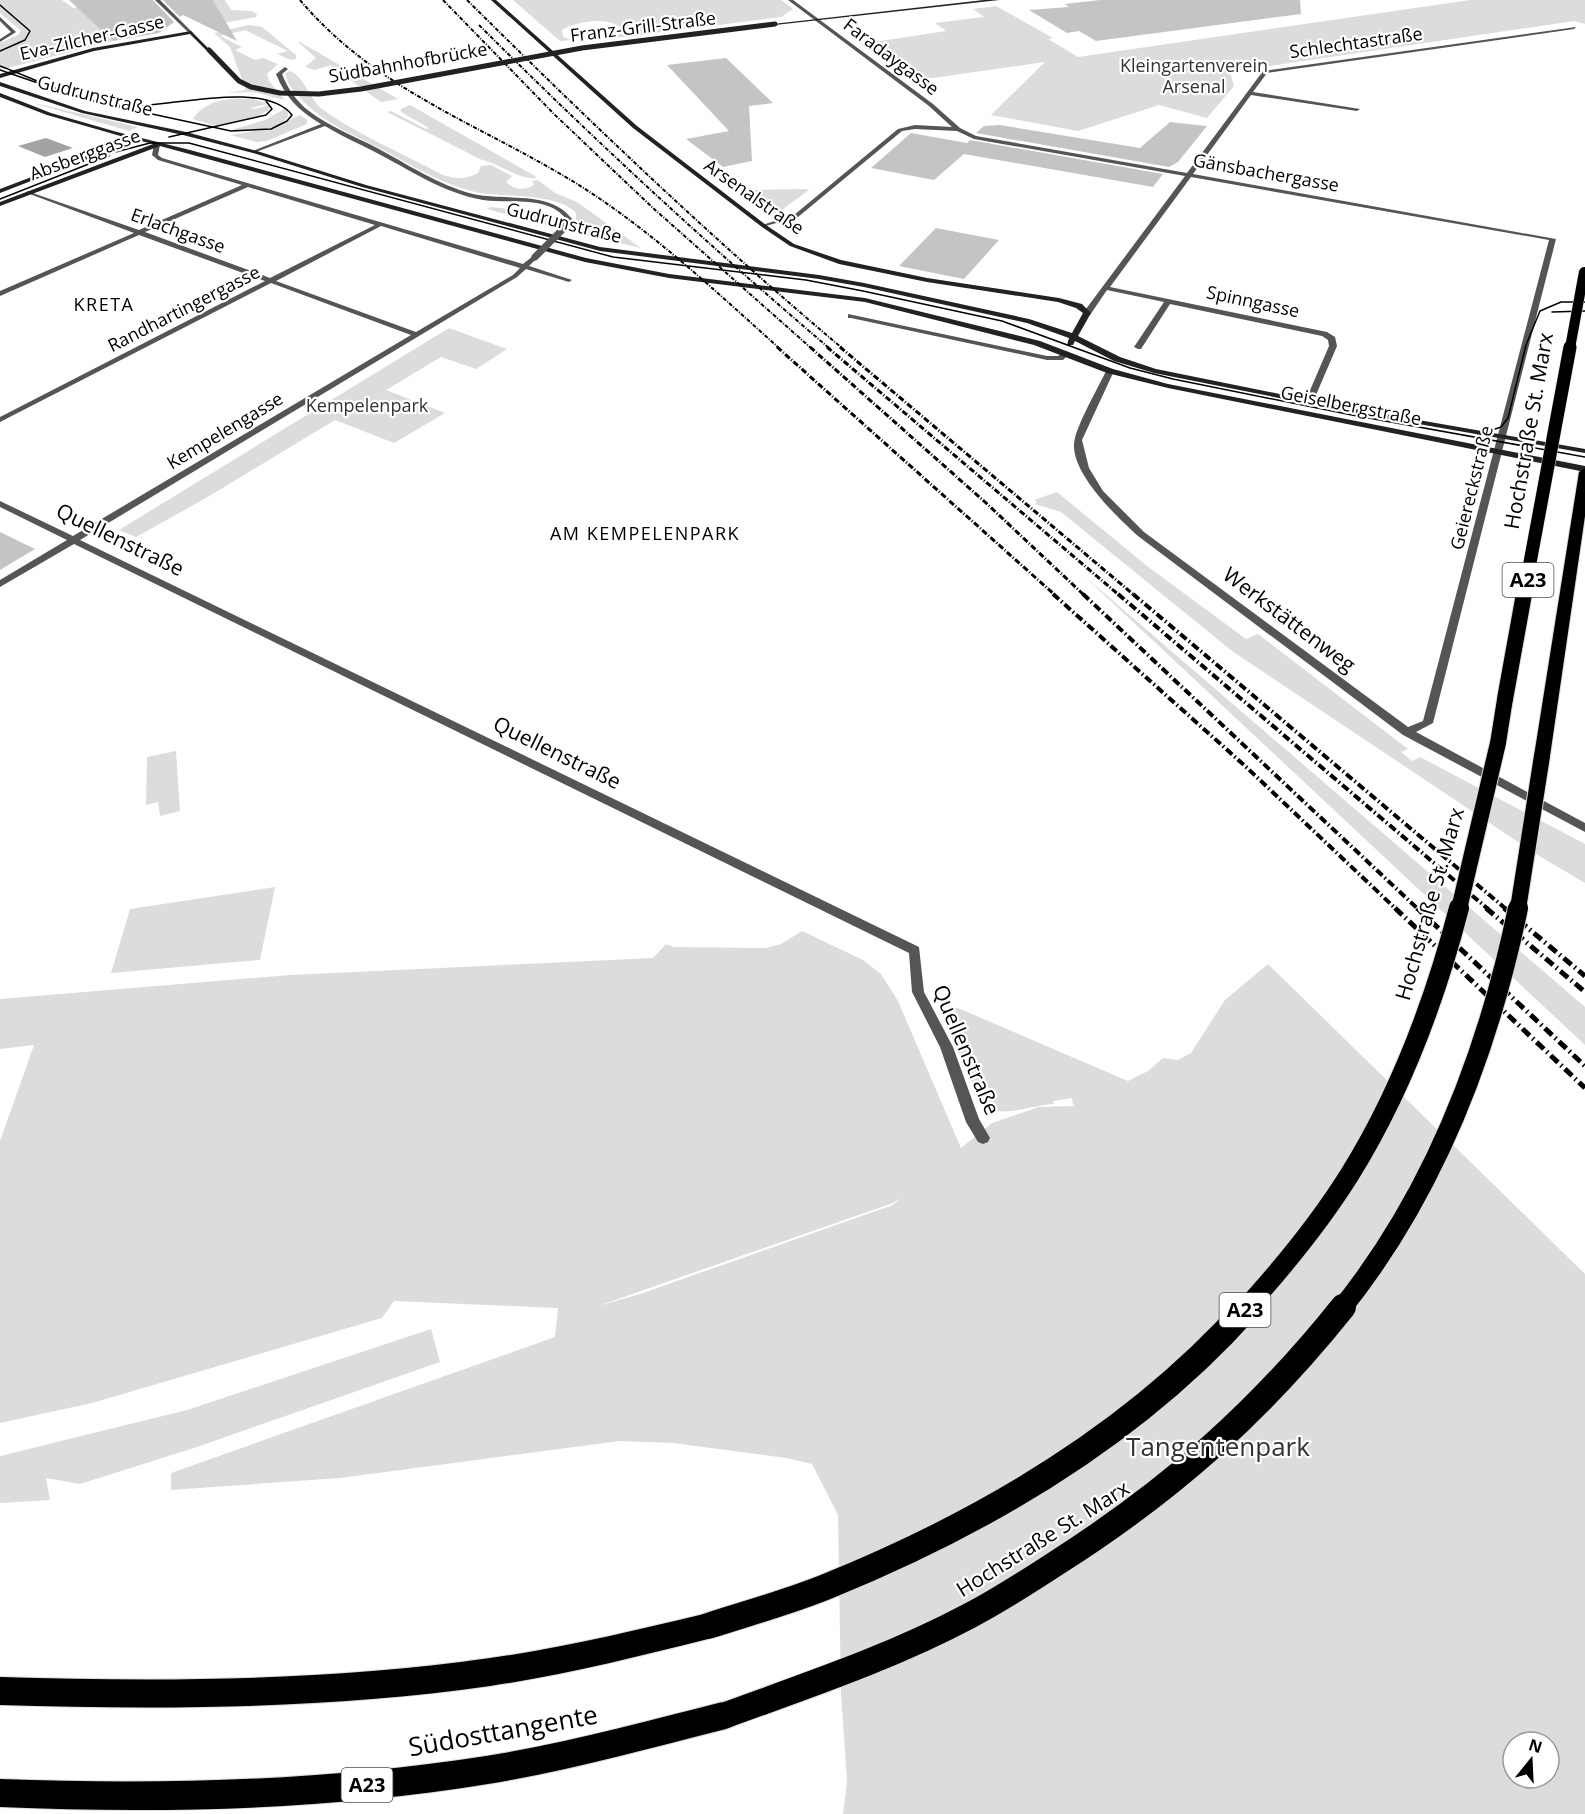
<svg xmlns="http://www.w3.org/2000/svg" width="1585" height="1814" font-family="'Open Sans',sans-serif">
	<rect width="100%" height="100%" fill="#fff"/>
	<g fill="#dcdcdc" fill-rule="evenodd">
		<polygon points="0,0 62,0 73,8 101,4 104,30 101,31 113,41 0,70 0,43 18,35 21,31 0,13"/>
		<polygon points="213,0 225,0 231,10 252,11 257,14 256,17 213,25 219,10"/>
		<path d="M 513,0 L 781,0 L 793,9 L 781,17 L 614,38 L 624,31 C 613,15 576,21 562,30 L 563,37 L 572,40 L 560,41 Z"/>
		<polygon points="1470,0 1585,0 1585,24 1574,21 1230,72 1234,86 1207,118 1159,105 1078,131 991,115 1045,62 912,81 861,44 946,31 935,23 984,17 973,9 996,6 1053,38 1048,39 1078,57"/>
		<polygon points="249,25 262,27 296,55 296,59 291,60 277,54 288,51 245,30 220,36 242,47 235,50 255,60 263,58 278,64 267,74 269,81 285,100 253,92 227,93 246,90 230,47 214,33"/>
		<polygon points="298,42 300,42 398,99 381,102 338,71 328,70 334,68 331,65 315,70 305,67 316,58"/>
		<path d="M 290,71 C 305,77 309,99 322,109 C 358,135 402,153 441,174 C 454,179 466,180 478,173 L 481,166 L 491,165 L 512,176 L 506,182 C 514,190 524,191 534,185 L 532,181 L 538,180 L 555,193 L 577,202 L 641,248 L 570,232 L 576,223 L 576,213 C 555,192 504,198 475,192 C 442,184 413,166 383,150 C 362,139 338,129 319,115 C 306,105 288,89 285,73 Z"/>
		<path d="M 253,99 L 268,104 L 250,108 L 255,109 L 269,105 L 269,110 L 253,119 L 216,126 L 193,119 C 205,99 232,97 253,99 Z"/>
		<polygon points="36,104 39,104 138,127 129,131"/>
		<path d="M 410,105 L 535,176 L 536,178 C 519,180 499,163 482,160 L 387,112 L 391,111 L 426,129 L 429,128 L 401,112 L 401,109 Z"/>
		<path d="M 284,109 L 288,113 L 288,117 C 275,132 249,132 231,130 L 265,120 Z"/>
		<polygon points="300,115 307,120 307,124 267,141 257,142 230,135 274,128"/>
		<polygon points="743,190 808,189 809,190 776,214"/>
		<polygon points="490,207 540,212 547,215 550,222 547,225 487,209"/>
		<polygon points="449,328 507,349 476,369 441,357 386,390 445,413 394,443 335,420 206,498 136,537 119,530"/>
		<polygon points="1057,492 1147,566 1246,639 1258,634 1408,749 1401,752 1412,761 1420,757 1585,844 1585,883 1536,854 1232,651 1061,512 1035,504 1037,502 1034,500"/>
		<polygon points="1083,575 1585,1007 1585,1045"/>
		<polygon points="176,751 180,811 160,816 158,802 146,805 147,757"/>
		<polygon points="275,887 260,960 111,973 130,909"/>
		<path d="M 802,931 L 863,960 L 881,974 L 898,1001 L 961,1148 L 992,1123 L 1039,1107 L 1076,1106 L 1073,1105 L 1072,1098 L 1053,1101 L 1054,1104 C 1035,1105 1009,1115 992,1110 L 994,1107 L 992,1106 L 990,1109 L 980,1100 L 944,1019 L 943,1013 L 948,1007 L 958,1008 L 1128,1081 L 1148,1071 L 1163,1058 L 1178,1060 L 1191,1053 L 1225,1000 L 1268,964 L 1585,1274 L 1585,1814 L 843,1814 L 847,1781 L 841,1693 L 838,1515 L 812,1464 L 786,1458 L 673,1443 L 620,1441 L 340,1478 L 171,1490 L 171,1473 L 555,1337 L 558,1308 L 394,1301 L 382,1318 L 92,1403 L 0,1423 L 0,1141 L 34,1045 L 0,1049 L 0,999 L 290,975 L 653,958 L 666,944 L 673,947 L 766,948 L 781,944 ZM 900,1198 L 893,1205 L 640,1294 L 598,1306 L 893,1203 ZM 1513,1742 L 1549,1742 L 1549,1778 L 1513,1778 Z"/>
		<polygon points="431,1329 440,1362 197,1447 80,1484 46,1478 50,1500 0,1503 0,1456 187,1410"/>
	</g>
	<polygon fill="#a3a3a3" points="46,138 73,148 45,157 18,146"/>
	<g fill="#c4c4c4">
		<polygon points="69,0 153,0 174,22 159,33 113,41"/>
		<polygon points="163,0 213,0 237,41 183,15 180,17"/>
		<polygon points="1100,0 1300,0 1301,14 1096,41 1079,31 1067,33 1029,10 1069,7 1065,4"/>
		<polygon points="726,58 773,103 749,106 752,161 723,167 686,139 729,131 667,65"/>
		<polygon points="1170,122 1207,126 1178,162 1169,167 976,133 984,126 1000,125 1140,148"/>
		<polygon points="911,133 967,143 970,140 1163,174 1153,187 964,154 934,180 871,168"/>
		<polygon points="936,228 999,240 964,279 899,266"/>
		<polygon points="0,532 35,549 0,570"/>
	</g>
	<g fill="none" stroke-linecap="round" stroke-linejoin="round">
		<g stroke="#dbdbdb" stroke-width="2">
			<g id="highway">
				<polygon points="1585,468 1585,516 1550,756 1548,760 1536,760 1534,756 1579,472"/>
				<polygon points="1505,694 1513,699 1506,743 1504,747 1492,747 1490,743 1497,699"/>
				<path d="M 708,1613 L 717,1617 L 721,1626 L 717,1635 L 708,1639 C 636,1657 564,1675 490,1686 C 328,1709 164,1710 0,1705 L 0,1677 C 164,1682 328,1681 490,1658 C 564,1648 636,1630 708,1613 Z"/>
				<path d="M 726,1701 L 736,1705 L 740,1715 L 736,1725 L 726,1729 C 647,1749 568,1771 488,1784 C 328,1810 162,1814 0,1807 L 0,1779 C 162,1785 326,1781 486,1756 C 567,1743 647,1721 726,1701 Z"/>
			</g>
		</g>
		<g fill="#555" fill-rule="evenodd">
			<polygon points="155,0 160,0 193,33 189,33"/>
			<path d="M 788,0 L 793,0 L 933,104 L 960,128 L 976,136 L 1187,173 L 1263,71 L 1576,27 L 1574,29 L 1267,73 L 1253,92 L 1360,109 L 1357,111 L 1251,95 L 1193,174 L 1556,239 L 1433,723 L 1416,732 L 1585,823 L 1585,832 L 1403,735 L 1138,536 C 1117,517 1066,469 1075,438 C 1080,419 1097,390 1106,371 L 1113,369 L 1114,371 L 1082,440 L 1089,468 L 1103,491 L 1144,532 L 1408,727 L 1423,721 L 1549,240 L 1191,177 L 1110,287 L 1327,332 L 1335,337 L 1337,346 L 1313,402 L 1306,404 L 1305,402 L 1329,346 L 1328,340 L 1322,336 L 1170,304 L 1141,349 L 1138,349 L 1134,347 L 1164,302 L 1107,290 L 1090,315 L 1083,313 L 1185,176 L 974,139 L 957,131 L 915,129 L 902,131 L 798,217 L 762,227 L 762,225 L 794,215 L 898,129 L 915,125 L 952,127 L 929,106 Z"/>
			<polygon points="0,17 16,32 0,42 0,39 11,32 0,21"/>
			<path d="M 285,67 L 288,69 L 282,74 C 288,89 296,101 309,111 C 330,127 354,136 377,148 C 409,165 438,185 473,194 C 504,201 551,190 572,219 L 562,232 L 559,230 L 566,219 C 548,195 509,204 483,200 C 443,193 410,170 375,152 C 358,143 341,136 325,126 L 253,153 L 253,151 L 321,124 C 300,112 285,97 276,74 Z"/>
			<path d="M 157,143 L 160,145 L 158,155 L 162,158 L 523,264 L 533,256 L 537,256 L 537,258 L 529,266 L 572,280 L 569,282 L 526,269 L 517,277 L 80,540 L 919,947 L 924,992 L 953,1047 L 979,1119 L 990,1138 L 988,1142 L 983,1144 L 978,1142 L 966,1122 L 940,1047 L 912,992 L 909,953 L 74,544 L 0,587 L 0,580 L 67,540 L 0,507 L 0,501 L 73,536 L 411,335 L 271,283 L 0,422 L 0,417 L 265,281 L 139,235 L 0,296 L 0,291 L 134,233 L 27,193 L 27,191 L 139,230 L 242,185 L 158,160 L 152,155 L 154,145 ZM 248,187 L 375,225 L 270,278 L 145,232 ZM 381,226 L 520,268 L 513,275 L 416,332 L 276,281 Z"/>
			<polygon points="848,314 1047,356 1058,356 1066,351 1070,353 1063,360 1047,360 851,318 848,318"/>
		</g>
		<g fill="#222" fill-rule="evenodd">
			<polygon points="491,0 496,0 637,126 766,225 794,244 841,260 927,278 1059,298 1082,304 1091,313 1078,336 1120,357 1156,369 1344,407 1585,449 1585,453 1344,411 1154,373 1114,361 1075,341 1073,345 1067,345 1069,338 1027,323 864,287 819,279 600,251 362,187 253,153 183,135 82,113 0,86 0,82 85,111 186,132 257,151 366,185 600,247 819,275 864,283 1029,319 1072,333 1083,313 1076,308 1058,302 927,282 839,264 790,246 762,227 633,128"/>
			<polygon points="984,0 999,0 775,25 773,24"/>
			<polygon points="191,31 211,51 207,51 190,34 94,51 0,78 0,74 93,48"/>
			<polygon points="0,93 51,113 117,132 190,150 586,258 669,274 865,298 1040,341 1113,369 1168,384 1585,466 1585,472 1168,388 1107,373 1034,345 865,302 669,278 585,262 160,146 0,206 0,202 153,144 137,140 0,193 0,189 131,139 47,115 0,97"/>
		</g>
		<use href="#highway" fill="#000" fill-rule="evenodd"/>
		<g stroke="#000" stroke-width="1.5">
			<polyline points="0,5 30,31 25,40 0,51"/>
			<path d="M 0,66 C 40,81 83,104 127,106 C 168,108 263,79 292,115 L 287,121 L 271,129 L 231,131 L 87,100 L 0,70"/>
			<polyline points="169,137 266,115 272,109 266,101"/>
			<polyline points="100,156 150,143 189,143 613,257 806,280 863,291 1002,321 1130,368 1173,379 1352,415 1585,457"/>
			<polyline points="0,199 109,156"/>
			<polyline points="1552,312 1585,311"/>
			<polyline points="1478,435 1501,427 1508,418 1526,345 1540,311 1561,302 1585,302"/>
		</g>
		<g stroke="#000" stroke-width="2" stroke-dasharray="4 1.5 1 1.5" stroke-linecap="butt">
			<path d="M 300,0 C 376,90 477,123 574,182 C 650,229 713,289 779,348"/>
			<polyline points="443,0 554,114 653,208 811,348"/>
			<path d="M 467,0 C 588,120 711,238 842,348"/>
			<path d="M 479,25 C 592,138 708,245 829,348"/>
		</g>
		<g stroke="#000" stroke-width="3" stroke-dasharray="6 2 1 2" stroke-linecap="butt">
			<polyline points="777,347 1055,595"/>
			<polyline points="810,347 985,502 1084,595"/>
			<polyline points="827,347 1119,595"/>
			<polyline points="840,347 1134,595"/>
		</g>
		<g stroke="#000" stroke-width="4" stroke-dasharray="8 3 1.5 3" stroke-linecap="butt">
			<polyline points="1053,594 1244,765 1396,909"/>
			<polyline points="1083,594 1418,909"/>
			<polyline points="1118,594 1488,909"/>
			<polyline points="1133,594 1506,909"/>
		</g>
		<g stroke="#000" stroke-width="5" stroke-dasharray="10 4 1.5 4" stroke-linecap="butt">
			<polyline points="1395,908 1585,1088"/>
			<polyline points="1417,908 1585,1066"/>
			<polyline points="1486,908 1585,992"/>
			<polyline points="1504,908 1585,976"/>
		</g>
		<g stroke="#dbdbdb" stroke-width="11" stroke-linecap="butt">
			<polyline id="highway-bridge-far4" points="1570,348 1584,272"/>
		</g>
		<g stroke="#dbdbdb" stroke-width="14" stroke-linecap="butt">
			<polyline id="highway-bridge-far3" points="1524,595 1570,347"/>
		</g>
		<g stroke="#dbdbdb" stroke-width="18" stroke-linecap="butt">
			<g id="highway-bridge-far2">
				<polyline points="1505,699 1524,594"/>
				<polyline points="1459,909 1498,743"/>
				<polyline points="1518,909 1542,756"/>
			</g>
		</g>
		<g stroke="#dbdbdb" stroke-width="22" stroke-linecap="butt">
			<g id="highway-bridge-far1">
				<path d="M 1246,1308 C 1284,1266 1320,1222 1350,1174 C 1401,1092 1435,1000 1459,908"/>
				<path d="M 1342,1308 C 1435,1192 1488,1052 1518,908"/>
			</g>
		</g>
		<g stroke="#dbdbdb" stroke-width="28" stroke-linecap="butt">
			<g id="highway-bridge">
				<path d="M 708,1626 C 748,1613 789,1602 828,1586 C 983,1523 1136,1433 1248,1307"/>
				<path d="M 726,1715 C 808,1685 892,1657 969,1616 C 1000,1600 1029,1581 1058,1562 C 1171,1490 1260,1411 1343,1307"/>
			</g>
		</g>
		<polyline stroke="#555" stroke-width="7" points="535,257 562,230"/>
		<polyline stroke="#222" stroke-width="5" points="209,50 239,81 251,87 280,93 319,94 361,89 582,48 775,24"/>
		<use href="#highway-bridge-far4" stroke="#000" stroke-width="10"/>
		<use href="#highway-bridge-far3" stroke="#000" stroke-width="13"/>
		<use href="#highway-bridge-far2" stroke="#000" stroke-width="16"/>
		<use href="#highway-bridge-far1" stroke="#000" stroke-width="20"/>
		<use href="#highway-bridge" stroke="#000" stroke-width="26"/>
	</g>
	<g text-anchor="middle" stroke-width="4.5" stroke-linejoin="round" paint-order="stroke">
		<g font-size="18" fill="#000" stroke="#fff">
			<text transform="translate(643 27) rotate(-7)" y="6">Franz-Grill-Straße</text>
			<text transform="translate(92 38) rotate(-13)" y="6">Eva-Zilcher-Gasse</text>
			<text transform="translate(1356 43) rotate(-8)" y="6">Schlechtastraße</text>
			<text transform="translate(891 57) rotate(37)" y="6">Faradaygasse</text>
			<text transform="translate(408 63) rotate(-10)" y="6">Südbahnhofbrücke</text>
			<text transform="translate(95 96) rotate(14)" y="6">Gudrunstraße</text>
			<text transform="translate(85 155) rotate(-20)" y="6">Absberggasse</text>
			<text transform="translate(1266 173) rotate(10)" y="6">Gänsbachergasse</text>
			<text transform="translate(754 197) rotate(35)" y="6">Arsenalstraße</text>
			<text transform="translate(564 223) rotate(14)" y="6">Gudrunstraße</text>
			<text transform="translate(178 231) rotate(20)" y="6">Erlachgasse</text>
			<text transform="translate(1253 302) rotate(12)" y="6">Spinngasse</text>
			<text transform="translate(184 309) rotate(-27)" y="6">Randhartingergasse</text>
			<text transform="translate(1351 406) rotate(11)" y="6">Geiselbergstraße</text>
			<text transform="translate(225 431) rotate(-31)" y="6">Kempelengasse</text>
			<text transform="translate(1472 488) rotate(-76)" y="6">Geiereckstraße</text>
		</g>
		<g font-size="18" fill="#333" stroke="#fff">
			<text x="1194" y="72">Kleingartenverein<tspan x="1194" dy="21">Arsenal</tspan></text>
			<text x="367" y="412">Kempelenpark</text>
		</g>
		<g font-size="18" letter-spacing="1.5" fill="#000" stroke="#fff">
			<text x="104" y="311">KRETA</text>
			<text x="645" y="540">AM KEMPELENPARK</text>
		</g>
		<g fill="#fff" stroke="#4c4c4c" stroke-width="1.5">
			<rect x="1502.5" y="563" width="51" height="34" rx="4.5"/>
			<rect x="1219.5" y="1293" width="51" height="34" rx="4.5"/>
			<rect x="341.5" y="1768" width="51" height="34" rx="4.5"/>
		</g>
		<g font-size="20" font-weight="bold" fill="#000">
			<text x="1528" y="587">A23</text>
			<text x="1245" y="1317">A23</text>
			<text x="367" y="1792">A23</text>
		</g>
		<g font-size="21" fill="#000" stroke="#fff">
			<text transform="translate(1529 431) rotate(-80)" y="7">Hochstraße St. Marx</text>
			<text transform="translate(120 540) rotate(26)" y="7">Quellenstraße</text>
			<text transform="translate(1289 620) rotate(37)" y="7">Werkstättenweg</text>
			<text transform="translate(557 753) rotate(26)" y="7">Quellenstraße</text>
			<text transform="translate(1430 904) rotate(-74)" y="7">Hochstraße St. Marx</text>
			<text transform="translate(966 1050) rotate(67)" y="7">Quellenstraße</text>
			<text transform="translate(1043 1539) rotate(-32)" y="7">Hochstraße St. Marx</text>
		</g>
		<g font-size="26" fill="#333" stroke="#fff">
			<text x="1218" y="1456">Tangentenpark</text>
		</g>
		<g font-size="26" fill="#000" stroke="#fff">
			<text transform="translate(503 1731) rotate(-10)" y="9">Südosttangente</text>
		</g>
	</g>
	<g transform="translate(1531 1760) rotate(18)"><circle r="28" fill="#ffffff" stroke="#999999" stroke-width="1.5"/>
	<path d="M0-4.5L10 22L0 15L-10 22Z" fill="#000000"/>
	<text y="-9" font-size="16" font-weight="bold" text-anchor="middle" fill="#000000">N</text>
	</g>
</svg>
